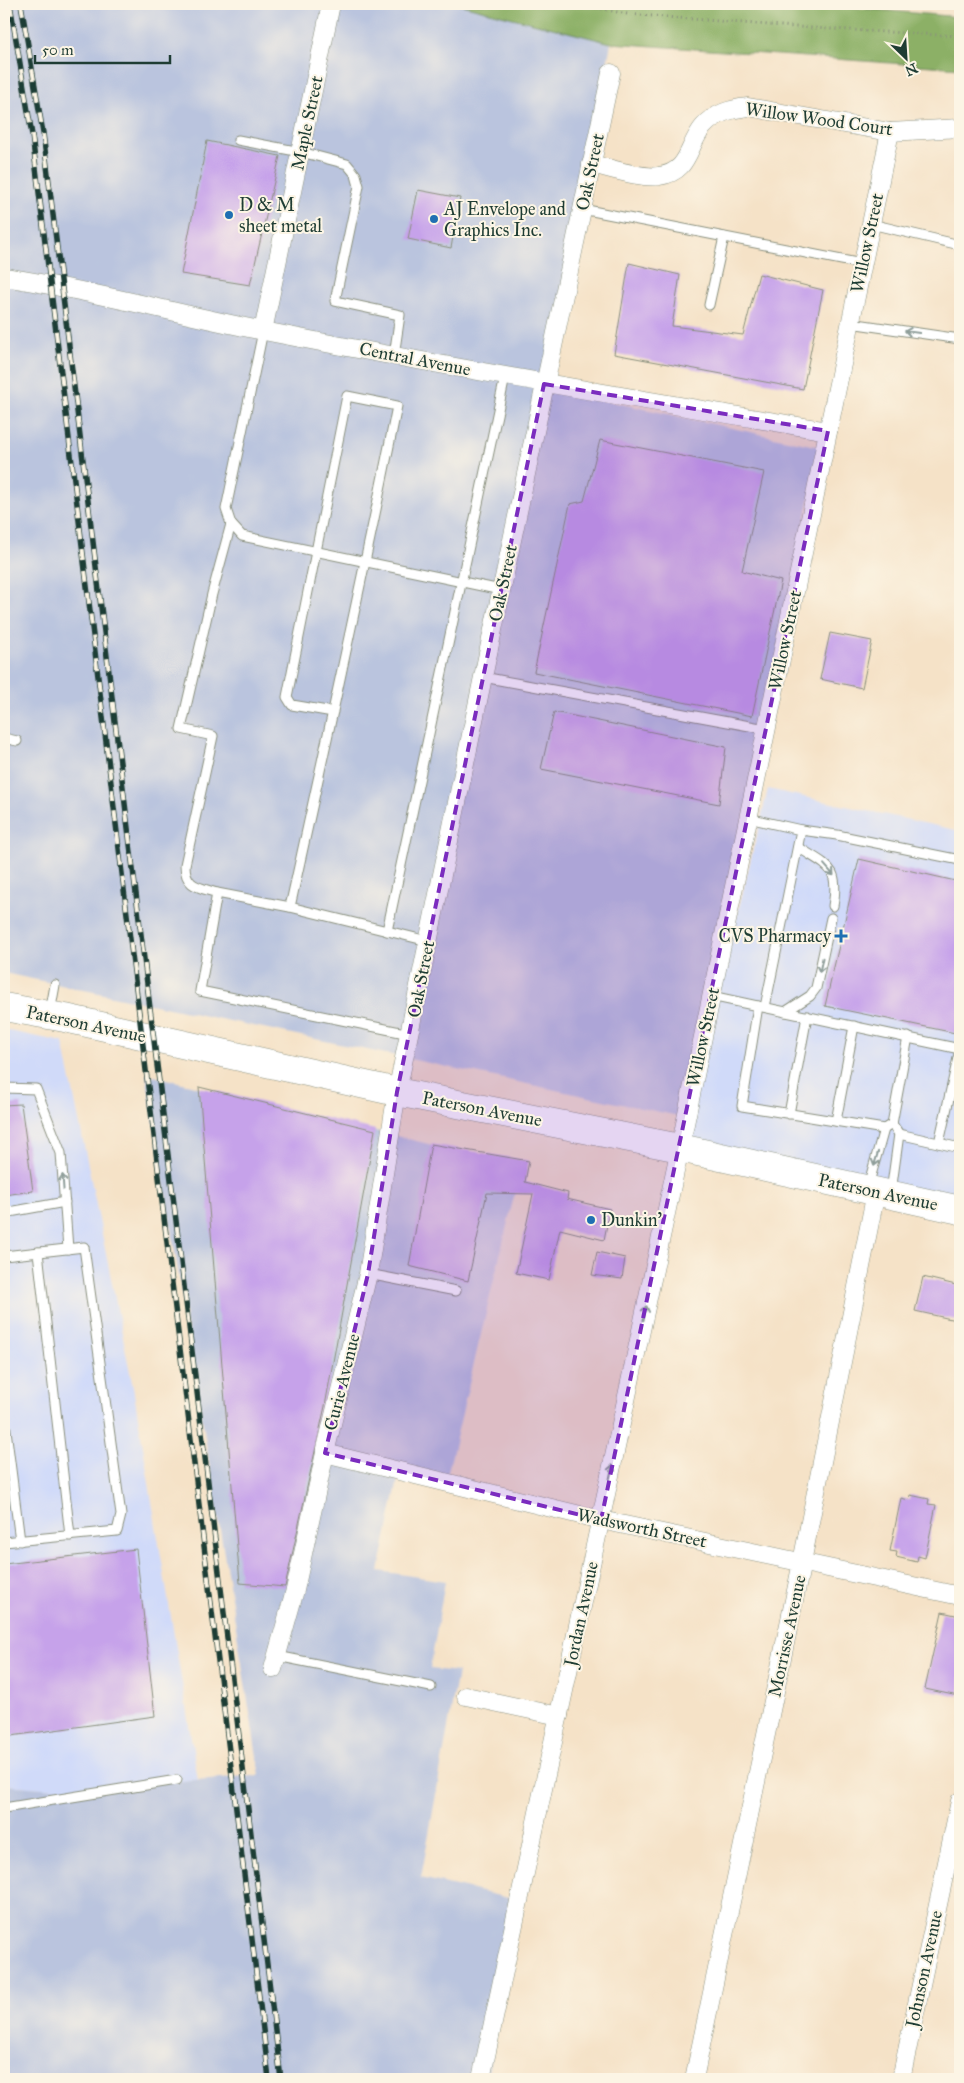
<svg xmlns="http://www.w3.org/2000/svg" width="964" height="2083" font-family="'IM FELL Great Primer',serif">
	<rect width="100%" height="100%" fill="#fcf5e5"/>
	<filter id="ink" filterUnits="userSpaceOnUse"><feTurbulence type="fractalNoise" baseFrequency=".02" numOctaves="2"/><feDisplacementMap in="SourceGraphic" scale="10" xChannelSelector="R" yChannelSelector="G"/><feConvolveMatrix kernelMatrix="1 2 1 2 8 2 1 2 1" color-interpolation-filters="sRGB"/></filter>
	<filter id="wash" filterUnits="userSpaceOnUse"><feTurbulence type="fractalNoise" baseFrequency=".0096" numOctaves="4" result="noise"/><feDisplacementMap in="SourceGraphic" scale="20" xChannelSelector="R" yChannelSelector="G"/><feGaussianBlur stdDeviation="1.12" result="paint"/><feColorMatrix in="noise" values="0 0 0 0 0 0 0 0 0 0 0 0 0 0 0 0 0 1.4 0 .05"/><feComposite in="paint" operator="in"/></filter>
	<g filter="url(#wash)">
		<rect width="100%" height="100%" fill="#f5e2c7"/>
		<g fill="#d0daf9">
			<polygon points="768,789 960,831 960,1210 680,1148"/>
			<polygon points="4,1030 63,1042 133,1387 198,1780 67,1790 4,1785"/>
		</g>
		<g fill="#bac4de">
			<polygon points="4,4 458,4 611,43 548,388 820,447 683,1117 4,973"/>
			<polygon points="146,1074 521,1167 446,1480 400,1470 379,1571 445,1581 430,1669 458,1672 421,1878 521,1901 487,2079 4,2079 4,1785 67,1790 260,1775"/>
		</g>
		<polygon fill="#8cb066" stroke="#56764d" points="458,4 810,4 960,17 960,68 611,43"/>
		<g id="blocks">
			<g fill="#c6a2ea">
				<polygon points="207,141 280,156 250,285 181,274"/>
				<polygon points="418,190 460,198 451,248 408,239"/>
				<polygon points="629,263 680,275 672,326 743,335 759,274 823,290 803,389 614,354"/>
				<polygon points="600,440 764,472 742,571 781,581 752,716 534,672 570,504 584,501"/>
				<polygon points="830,633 872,641 862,688 820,679"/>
				<polygon points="554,712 726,747 719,804 541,769"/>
				<polygon points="859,859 960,882 960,1034 825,1006"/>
				<polygon points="199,1087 375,1130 325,1406 285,1587 240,1583"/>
				<polygon points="21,1104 33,1191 4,1195 4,1105"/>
				<polygon points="431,1144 529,1161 525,1182 568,1193 567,1199 610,1209 604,1240 560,1229 549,1280 516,1273 533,1194 487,1193 468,1281 409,1266"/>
				<polygon points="597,1252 625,1258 622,1279 592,1275"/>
				<polygon points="923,1277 960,1286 960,1321 915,1311"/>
				<polygon points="910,1495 929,1499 928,1504 936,1505 925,1558 918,1556 917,1562 896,1557 897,1552 890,1551 901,1498 909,1500"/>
				<polygon points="136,1549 155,1716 4,1737 4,1564"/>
				<polygon points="942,1612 960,1616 960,1688 958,1696 925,1689"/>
			</g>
		</g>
	</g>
	<g filter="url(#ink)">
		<use href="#blocks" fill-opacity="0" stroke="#8a907e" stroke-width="1"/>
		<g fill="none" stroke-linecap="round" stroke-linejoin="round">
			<g stroke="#8a907e" stroke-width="11">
				<g id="lane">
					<polyline points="238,140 301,152 347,164 356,175 359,186 335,301 400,315 394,356"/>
					<polyline points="582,209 862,264"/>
					<polyline points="871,224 960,245"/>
					<polyline points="709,305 724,237"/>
					<polyline points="850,323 960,339"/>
					<polyline points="263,331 226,509 231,524 242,536 501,590"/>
					<path d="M 231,524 L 212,594 L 181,729 L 213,736 L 185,865 C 185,887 199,887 217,893 L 200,991 L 410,1034"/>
					<polyline points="483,677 766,729"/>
					<path d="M 333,712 L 292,705 L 287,697 L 347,396 L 397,406 C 364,573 327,740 290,907 L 428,941"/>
					<polyline points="4,738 17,741"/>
					<polyline points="748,818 801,830 765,1007"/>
					<polyline points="801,830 837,835 960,860"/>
					<path d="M 798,847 C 828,867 840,866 833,906"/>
					<polyline points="217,893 290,907"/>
					<polyline points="387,931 505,377"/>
					<polyline points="711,996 960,1049"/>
					<polyline points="758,1006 742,1106 884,1129 892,1124 899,1134 960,1148"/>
					<polyline points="785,1012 810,996 816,988 831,918"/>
					<polyline points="50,1013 55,985"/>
					<polyline points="4,1088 36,1089 61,1153 68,1249"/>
					<polyline points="789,1114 807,1016"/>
					<polyline points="836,1121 854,1026"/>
					<polyline points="892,1124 908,1037"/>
					<polyline points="939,1143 960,1049"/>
					<polyline points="868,1186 884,1129"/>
					<polyline points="891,1192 899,1134"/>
					<polyline points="4,1213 65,1202"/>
					<polyline points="38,1252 70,1536"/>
					<polyline points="4,1256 84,1247 121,1515 117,1531 4,1542"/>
					<polyline points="368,1274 456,1291"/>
					<polyline points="4,1414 20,1541"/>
					<polyline points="277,1656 431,1687"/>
					<polyline points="4,1808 177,1780"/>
				</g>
			</g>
			<g stroke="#8a907e" stroke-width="19">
				<g id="street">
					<path d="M 591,164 C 610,168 641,179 659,176 C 690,172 687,146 703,127 C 715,113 731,109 748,107 L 890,132 L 960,128"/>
					<path d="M 4,277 C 91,290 177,314 264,331 C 451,368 639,399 828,431"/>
					<polyline points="263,331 331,4"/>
					<polyline points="325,1453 601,1520 960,1596"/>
					<polyline points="273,1669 295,1590 325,1453 368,1274 397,1092 483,677 611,73"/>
					<polyline points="466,1696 559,1716"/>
					<polyline points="481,2079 680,1148 890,132"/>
					<polyline points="694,2079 802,1562 876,1192"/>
					<polyline points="901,2079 960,1801"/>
				</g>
			</g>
			<g stroke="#8a907e" stroke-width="29">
				<polyline id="primary" points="4,1007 65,1018 397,1092 680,1148 960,1210"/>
			</g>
			<g stroke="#8a907e" stroke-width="3" stroke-dasharray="1 4" stroke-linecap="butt">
				<polyline points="577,4 627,14 795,27 960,36"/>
				<polyline points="908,4 960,7"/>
			</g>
			<use href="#lane" stroke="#fff" stroke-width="9"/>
			<use href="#street" stroke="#fff" stroke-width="18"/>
			<use href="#primary" stroke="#fff" stroke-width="28"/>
			<g stroke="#1f3d34" stroke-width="5.5">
				<g id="rail">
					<polyline points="10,4 32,135 269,2079"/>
					<polyline points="21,4 43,133 281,2079"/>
				</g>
			</g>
			<use href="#rail" stroke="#fcf5e5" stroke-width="4" stroke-dasharray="11" stroke-linecap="butt"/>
		</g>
		<defs><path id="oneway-shaft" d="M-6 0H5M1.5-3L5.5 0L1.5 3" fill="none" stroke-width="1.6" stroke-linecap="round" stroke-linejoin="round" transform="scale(1.25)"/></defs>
		<g stroke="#8f9e9a">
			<use href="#oneway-shaft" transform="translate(912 332) rotate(-172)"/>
			<use href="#oneway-shaft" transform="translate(829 870) rotate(49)"/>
			<use href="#oneway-shaft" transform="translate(821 965) rotate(102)"/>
			<use href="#oneway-shaft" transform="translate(876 1159) rotate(106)"/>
			<use href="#oneway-shaft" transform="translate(63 1182) rotate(-94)"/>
			<use href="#oneway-shaft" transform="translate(645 1313) rotate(-78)"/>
			<use href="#oneway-shaft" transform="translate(611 1472) rotate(-78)"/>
		</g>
	</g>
	<path fill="#7b2cbf" fill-opacity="0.2" stroke="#7b2cbf" stroke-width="4" stroke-dasharray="10 6" stroke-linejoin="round" d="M 544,384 L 828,431 L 601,1520 L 325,1453 L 368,1274 L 397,1092 Z"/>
	<g fill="#1f6fb2" stroke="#fcf5e5" stroke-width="2">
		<circle cx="229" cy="215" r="5"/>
		<circle cx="434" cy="219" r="5"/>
		<path d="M838.5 928.5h5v5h5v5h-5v5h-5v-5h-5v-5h5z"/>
		<circle cx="591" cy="1220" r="5"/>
	</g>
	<g text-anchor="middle" stroke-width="4" stroke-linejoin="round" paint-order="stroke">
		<g font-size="18" fill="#1f3d34" stroke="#fcf5e5">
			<text transform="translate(819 119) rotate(8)" y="6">Willow Wood Court</text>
			<text transform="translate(307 123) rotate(-78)" y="6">Maple Street</text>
			<text transform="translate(590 172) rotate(-78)" y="6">Oak Street</text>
			<text transform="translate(867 243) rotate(-78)" y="6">Willow Street</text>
			<text transform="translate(415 359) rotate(11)" y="6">Central Avenue</text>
			<text transform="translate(503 583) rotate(-78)" y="6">Oak Street</text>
			<text transform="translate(785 640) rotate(-78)" y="6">Willow Street</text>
			<text transform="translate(421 979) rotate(-79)" y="6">Oak Street</text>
			<text transform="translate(86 1024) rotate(12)" y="6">Paterson Avenue</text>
			<text transform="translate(703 1037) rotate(-78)" y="6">Willow Street</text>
			<text transform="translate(482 1109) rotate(11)" y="6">Paterson Avenue</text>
			<text transform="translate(878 1192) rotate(12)" y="6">Paterson Avenue</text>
			<text transform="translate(342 1382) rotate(-76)" y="6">Curie Avenue</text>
			<text transform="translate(642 1528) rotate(12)" y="6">Wadsworth Street</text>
			<text transform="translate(581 1614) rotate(-78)" y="6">Jordan Avenue</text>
			<text transform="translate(787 1636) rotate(-78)" y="6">Morrisse Avenue</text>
			<text transform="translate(924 1969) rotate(-78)" y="6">Johnson Avenue</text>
		</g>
		<g font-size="18" fill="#1f3d34" stroke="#fcf5e5" text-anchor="start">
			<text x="239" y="211">D &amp; M<tspan x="239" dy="21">sheet metal</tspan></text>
			<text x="444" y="215">AJ Envelope and<tspan x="444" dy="21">Graphics Inc.</tspan></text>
			<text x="831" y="942" text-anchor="end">CVS Pharmacy</text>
			<text x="601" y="1226">Dunkin'</text>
		</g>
	</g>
	<rect width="964" height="2083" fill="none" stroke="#fcf5e5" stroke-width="20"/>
	<g transform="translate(906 58) rotate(155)" stroke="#fcf5e5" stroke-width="4" paint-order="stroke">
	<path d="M0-4L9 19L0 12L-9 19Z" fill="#1f3d34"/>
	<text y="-8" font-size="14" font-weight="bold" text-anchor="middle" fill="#1f3d34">N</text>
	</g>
	<path d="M35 55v8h135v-8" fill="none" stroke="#1f3d34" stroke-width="2.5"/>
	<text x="42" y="55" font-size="15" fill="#1f3d34" stroke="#fcf5e5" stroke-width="4" paint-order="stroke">50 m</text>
</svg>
